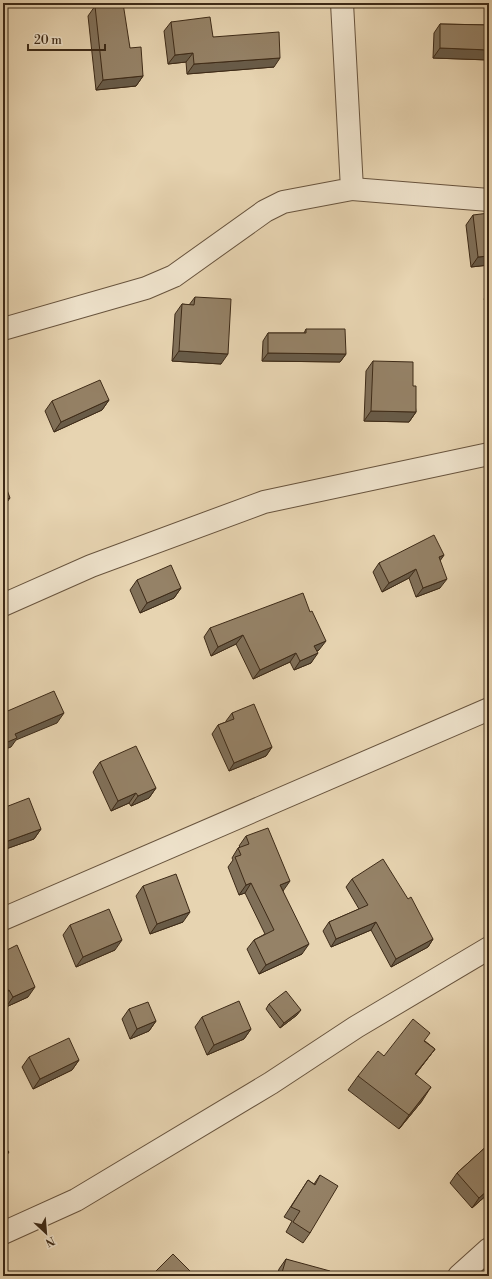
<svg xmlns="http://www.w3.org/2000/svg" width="492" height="1279" font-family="'Libre Bodoni',serif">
	<rect width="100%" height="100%" fill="#e7d4b1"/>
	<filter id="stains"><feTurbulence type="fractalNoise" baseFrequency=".005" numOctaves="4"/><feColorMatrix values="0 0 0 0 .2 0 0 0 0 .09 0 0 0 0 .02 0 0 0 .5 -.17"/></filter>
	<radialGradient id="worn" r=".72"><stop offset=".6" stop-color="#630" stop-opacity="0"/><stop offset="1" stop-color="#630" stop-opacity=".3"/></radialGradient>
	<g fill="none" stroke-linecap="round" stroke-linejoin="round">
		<g stroke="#68543e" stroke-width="24">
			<g id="minor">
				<polyline points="352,189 489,200"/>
				<polyline points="3,329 146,288 174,276 265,211 283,202 352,189 342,3"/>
				<polyline points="3,605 91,566 264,502 489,454"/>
				<polyline points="3,919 489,709"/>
				<polyline points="3,1233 76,1200 271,1083 356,1027 489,948"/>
				<polyline points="459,1276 489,1249"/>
			</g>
		</g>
		<use href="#minor" stroke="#efe3cc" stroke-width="22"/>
	</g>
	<g fill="#807059" stroke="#3d2a17">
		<polygon points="95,6 130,48 143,76 136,86 96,90 88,16"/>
		<polygon points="171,22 213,37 274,67 187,74 186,62 168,64 164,31"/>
		<polygon points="440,24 489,25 489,60 433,58 434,33"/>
		<polygon points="473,215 489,265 471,267 466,225"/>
		<polygon points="489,292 489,308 484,299"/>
		<polygon points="195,297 221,364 172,361 175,314 182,304 189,305"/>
		<polygon points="306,329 346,354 340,362 262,361 263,341 268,333 304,333"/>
		<polygon points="373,361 413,386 416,412 409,422 364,421 366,371"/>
		<polygon points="109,400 102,410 54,432 45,411 52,401"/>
		<polygon points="444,555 440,560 440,588 416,597 409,578 382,592 373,572 379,563"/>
		<polygon points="137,580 181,588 174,598 140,613 130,590"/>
		<polygon points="210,628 319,650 317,651 311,663 294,670 290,662 253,679 236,644 211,656 204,637"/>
		<polygon points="232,713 272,747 266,756 229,771 212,734 218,725 226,722 226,721"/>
		<polygon points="100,762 156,788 149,798 131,806 129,803 111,811 93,772"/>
		<polygon points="3,808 41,829 34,839 3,850"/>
		<polygon points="246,836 283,891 302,954 259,974 247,949 254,940 265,934 245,893 239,895 228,867 233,860 232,858 238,848 240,847 239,846"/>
		<polygon points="352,879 433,939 428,947 391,967 371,930 331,947 323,931 329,922 359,909 346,887"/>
		<polygon points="143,886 183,922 150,934 136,896"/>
		<polygon points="70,925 115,950 76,967 63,935"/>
		<polygon points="3,952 28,997 6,1007 3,1002"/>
		<polygon points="269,1004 297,1015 280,1028 266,1009"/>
		<polygon points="129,1009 156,1021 149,1031 130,1039 122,1019"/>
		<polygon points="202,1017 251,1029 244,1039 207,1055 195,1027"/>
		<polygon points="425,1041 435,1049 415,1075 422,1101 399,1129 348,1090 358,1076 384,1056"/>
		<polygon points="29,1057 79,1060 72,1070 33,1089 22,1067"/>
		<polygon points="489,1144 489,1193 472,1208 450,1183 457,1173"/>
		<polygon points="320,1175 310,1233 303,1243 286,1232 292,1221 284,1217 308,1180 314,1184"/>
		<polygon points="286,1259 328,1276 277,1276 279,1269"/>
		<polygon points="155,1272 195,1276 152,1276"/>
	</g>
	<g fill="#685b48" stroke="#3d2a17">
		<polygon points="440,48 489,50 489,60 433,58"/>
		<polygon points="193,53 186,62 168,64 175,55"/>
		<polygon points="280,58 274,67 187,74 194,64"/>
		<polygon points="143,76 136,86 96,90 103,80"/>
		<polygon points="489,256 489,265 471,267 478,257"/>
		<polygon points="179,351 228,354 221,364 172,361"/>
		<polygon points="268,353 346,354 340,362 262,361"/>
		<polygon points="109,400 102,410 54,432 61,422"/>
		<polygon points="371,411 416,412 409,422 364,421"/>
		<polygon points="10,498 3,508 3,500"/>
		<polygon points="444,555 438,564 439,557"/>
		<polygon points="416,569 409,578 382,592 389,583"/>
		<polygon points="447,579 440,588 416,597 423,588"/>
		<polygon points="181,588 174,598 140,613 147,603"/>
		<polygon points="243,635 236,644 211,656 218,647"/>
		<polygon points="326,641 319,650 308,655 314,646"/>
		<polygon points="296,653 290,662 253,679 260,670"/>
		<polygon points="318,653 311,663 294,670 300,661"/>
		<polygon points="64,713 57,723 16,740 11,747 3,750 3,744 15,734"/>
		<polygon points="272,747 266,756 229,771 234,763"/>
		<polygon points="156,788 149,798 131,806 138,796"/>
		<polygon points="136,793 129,803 111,811 118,801"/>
		<polygon points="41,829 34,839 3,850 3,848 8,841"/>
		<polygon points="290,881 283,891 280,885"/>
		<polygon points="251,883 245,893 239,895 246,885"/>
		<polygon points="190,912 183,922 150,934 157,924"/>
		<polygon points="376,922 371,930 331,947 336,939"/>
		<polygon points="433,939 428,947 391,967 396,959"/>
		<polygon points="122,940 115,950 76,967 83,957"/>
		<polygon points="309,944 302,954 259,974 266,965"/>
		<polygon points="35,987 28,997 6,1007 13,997"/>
		<polygon points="9,990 3,998 3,992"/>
		<polygon points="301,1010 297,1015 280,1028 284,1023"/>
		<polygon points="156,1021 149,1031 130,1039 137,1029"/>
		<polygon points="251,1029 244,1039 207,1055 214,1045"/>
		<polygon points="435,1049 405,1088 415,1074"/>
		<polygon points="79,1060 72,1070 33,1089 40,1079"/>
		<polygon points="431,1087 422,1101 399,1129 409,1115"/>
		<polygon points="9,1152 3,1161 3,1157"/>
		<polygon points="489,1189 489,1193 472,1208 479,1198"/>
	</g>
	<g fill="#958267" stroke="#3d2a17">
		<polygon points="116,3 123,3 130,48 141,47 143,76 103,80 95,6"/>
		<polygon points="210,17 213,37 279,32 280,58 194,64 193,53 175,55 171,22"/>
		<polygon points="440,24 489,25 489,50 440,48"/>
		<polygon points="489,213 489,256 478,257 473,215"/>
		<polygon points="195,297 231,299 228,354 179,351 182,304 194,305"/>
		<polygon points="306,329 345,329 346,354 268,353 268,333 306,333"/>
		<polygon points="373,361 413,362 413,386 416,386 416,412 371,411"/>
		<polygon points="100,380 109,400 61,422 52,401"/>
		<polygon points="3,479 10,498 3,500"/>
		<polygon points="434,535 444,555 439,557 447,579 423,588 416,569 389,583 379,563"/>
		<polygon points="171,565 181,588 147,603 137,580"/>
		<polygon points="303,593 310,612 312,611 326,641 314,646 318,653 300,661 296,653 260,670 243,635 218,647 210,628"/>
		<polygon points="54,691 64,713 15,734 17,738 3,744 3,713"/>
		<polygon points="254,704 272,747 234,763 218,725 234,719 232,713"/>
		<polygon points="136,746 156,788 138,796 136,793 118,801 100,762"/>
		<polygon points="29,798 41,829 8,841 3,829 3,808"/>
		<polygon points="268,828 290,881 280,885 309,944 266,965 254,940 274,930 251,883 246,885 235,857 241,855 238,848 249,844 246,836"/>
		<polygon points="383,859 408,899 411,897 433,939 396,959 376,922 336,939 329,922 368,905 352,879"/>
		<polygon points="176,874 190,912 157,924 143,886"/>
		<polygon points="109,909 122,940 83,957 70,925"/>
		<polygon points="17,945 35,987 13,997 9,990 3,992 3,952"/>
		<polygon points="286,991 301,1010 284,1023 269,1004"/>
		<polygon points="239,1001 251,1029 214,1045 202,1017"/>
		<polygon points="148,1002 156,1021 137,1029 129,1009"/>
		<polygon points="413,1019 430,1033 424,1041 435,1049 415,1074 431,1087 409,1115 358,1076 378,1051 384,1056"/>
		<polygon points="69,1038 79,1060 40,1079 29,1057"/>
		<polygon points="489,1144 489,1189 479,1198 457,1173"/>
		<polygon points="3,1145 9,1152 3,1157"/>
		<polygon points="320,1175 338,1186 310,1233 293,1222 300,1211 291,1207 308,1180 315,1185"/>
		<polygon points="173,1254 195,1276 158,1276 155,1272"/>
		<polygon points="286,1259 330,1271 328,1276 281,1276"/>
	</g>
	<rect width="492" height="1279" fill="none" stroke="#e7d4b1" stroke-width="16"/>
	<rect x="4" y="4" width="484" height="1271" fill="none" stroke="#3d2a17" stroke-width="2"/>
	<rect x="8" y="8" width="476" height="1263" fill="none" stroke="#3d2a17"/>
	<g transform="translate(46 1233) rotate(154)" stroke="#efe3cc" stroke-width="3" paint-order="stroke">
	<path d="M0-3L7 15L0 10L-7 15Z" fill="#3d2a17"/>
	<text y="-6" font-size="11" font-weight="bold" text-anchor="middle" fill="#3d2a17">N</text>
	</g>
	<path d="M28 44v6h77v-6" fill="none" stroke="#3d2a17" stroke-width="2"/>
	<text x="34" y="44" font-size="12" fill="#3d2a17" stroke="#efe3cc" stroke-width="3" paint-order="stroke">20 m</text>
	<rect width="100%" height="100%" filter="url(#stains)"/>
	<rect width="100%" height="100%" fill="url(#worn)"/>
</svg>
